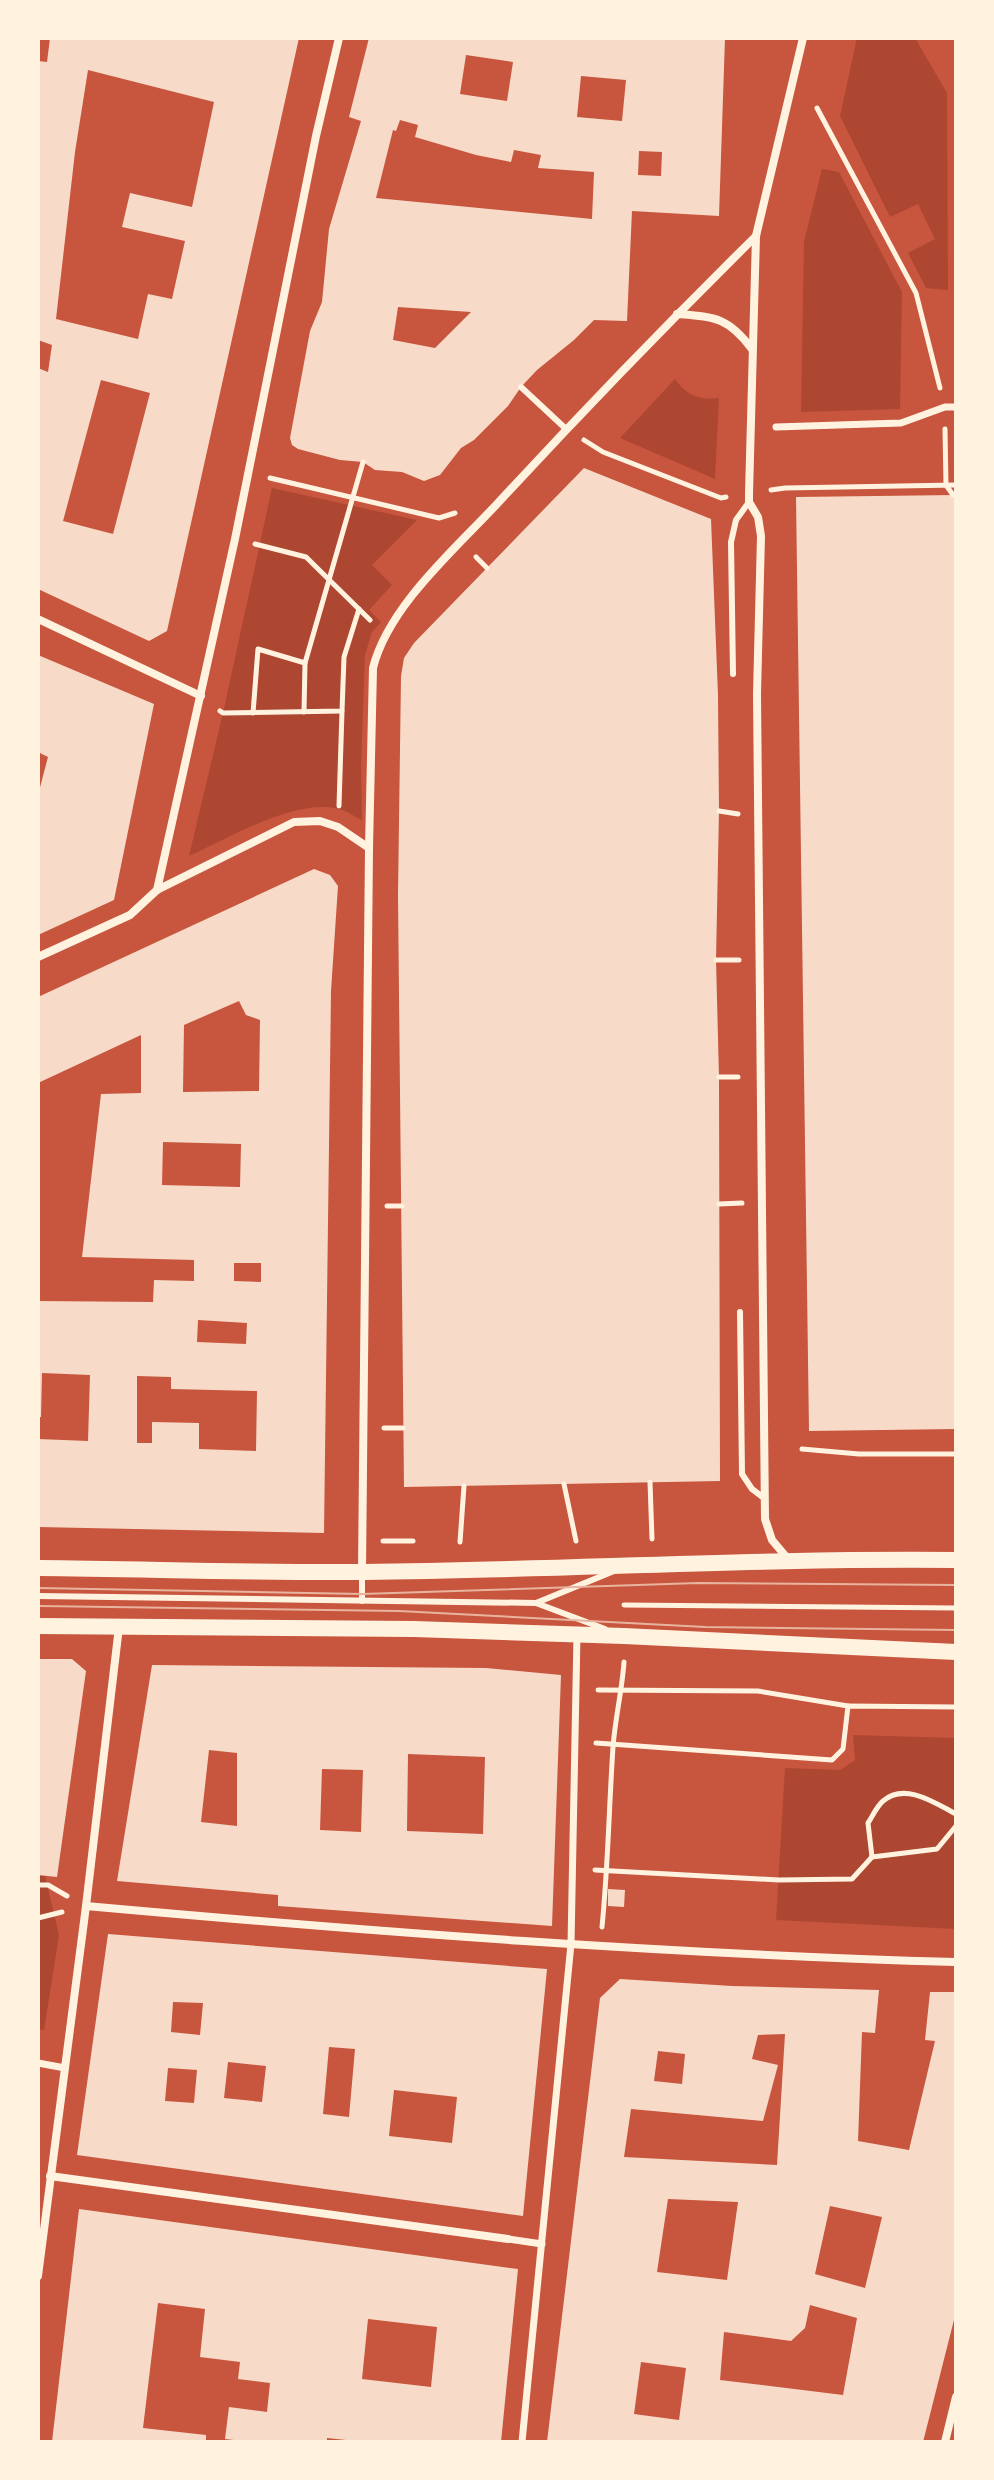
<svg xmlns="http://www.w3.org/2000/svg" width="994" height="2480" font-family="'Varela Round',sans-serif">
	<rect width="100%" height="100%" fill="#c8553d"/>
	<g fill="#ae4732">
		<polygon points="857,38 915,38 947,93 948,290 926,288 908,253 935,239 918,204 890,217 840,116"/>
		<polygon points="822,169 839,172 902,292 900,409 801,412 804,242"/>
		<path d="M 675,379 C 686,395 700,401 719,398 L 715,479 L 620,438 Z"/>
		<path d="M 272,488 L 417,520 L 372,565 L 392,585 L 369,610 L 381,622 L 372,632 L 365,655 L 361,766 L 362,820 C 355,817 347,811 339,809 C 295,798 229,838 189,856 L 223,713 Z"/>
		<polygon points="853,1735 956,1738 956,1929 776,1920 785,1768 840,1770 855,1760"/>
		<polygon points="38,1875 45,1876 59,1935 44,2030 38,2029"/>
	</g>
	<g fill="#f7dbc8" fill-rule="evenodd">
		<path d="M 50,38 L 299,38 L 167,631 L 149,641 L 38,589 L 38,368 L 48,372 L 52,345 L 38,340 L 38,61 L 47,62 ZM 88,70 L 214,102 L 192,207 L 130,193 L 122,227 L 185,241 L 172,299 L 148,294 L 138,339 L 56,319 L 75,152 ZM 101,380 L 150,393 L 113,534 L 63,521 Z"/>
		<path d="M 369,38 L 725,38 L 719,216 L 632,211 L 627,321 L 594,320 L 574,340 L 537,370 L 521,387 L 508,406 L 474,440 L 461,448 L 440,475 L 424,481 L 402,472 L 375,470 L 363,462 L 340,460 L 298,449 L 292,445 L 290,438 L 310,331 L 322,302 L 329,229 L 361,121 L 349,117 ZM 466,55 L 513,62 L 507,101 L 460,94 ZM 581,76 L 626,80 L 622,121 L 577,117 ZM 400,120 L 418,125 L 415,137 L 476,155 L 511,162 L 514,150 L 541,155 L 538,168 L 594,172 L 592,219 L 376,198 L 393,130 L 396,131 ZM 639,151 L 662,152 L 661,176 L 638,175 ZM 398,307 L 471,312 L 435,348 L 393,340 Z"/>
		<polygon points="584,468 711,519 718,695 719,811 716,960 719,1077 720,1481 404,1487 398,895 401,676 404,658 414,643"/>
		<polygon points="956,495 956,1429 809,1431 796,497"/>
		<polygon points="38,655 154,704 114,900 38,935 38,795 48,757 38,752"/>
		<path d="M 314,869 L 330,875 L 338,886 L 331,991 L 324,1533 L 38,1527 L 38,1439 L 88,1441 L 90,1375 L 42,1373 L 41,1417 L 38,1417 L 38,1301 L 153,1302 L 154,1280 L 194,1281 L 194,1260 L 82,1257 L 101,1094 L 141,1093 L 141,1035 L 38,1083 L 38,997 ZM 239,1001 L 246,1015 L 260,1020 L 259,1091 L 183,1092 L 184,1025 ZM 163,1142 L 241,1144 L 240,1187 L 162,1185 ZM 234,1263 L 261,1263 L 261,1282 L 234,1281 ZM 198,1320 L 247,1323 L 246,1344 L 197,1342 ZM 137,1376 L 171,1377 L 171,1389 L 257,1391 L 256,1451 L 199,1449 L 199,1423 L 152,1422 L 152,1443 L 137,1443 Z"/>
		<polygon points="38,1659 72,1659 86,1671 57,1877 38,1875"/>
		<path d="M 152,1665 L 486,1668 L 561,1675 L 552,1926 L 278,1906 L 278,1895 L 117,1881 ZM 209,1750 L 237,1753 L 237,1826 L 201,1822 ZM 408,1754 L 485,1757 L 483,1834 L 407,1831 ZM 322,1769 L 363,1770 L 361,1832 L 320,1830 Z"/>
		<polygon points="608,1889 625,1890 624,1907 608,1906"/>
		<path d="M 108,1934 L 547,1969 L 523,2216 L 77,2155 ZM 173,2002 L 203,2003 L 200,2035 L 171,2032 ZM 329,2047 L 355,2049 L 349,2117 L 323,2114 ZM 228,2062 L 266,2066 L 262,2102 L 224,2098 ZM 168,2068 L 197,2070 L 194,2103 L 165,2101 ZM 394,2090 L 457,2097 L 452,2143 L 389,2136 Z"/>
		<path d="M 620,1979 L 732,1986 L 879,1990 L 875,2033 L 862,2032 L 858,2141 L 909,2150 L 935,2041 L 925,2040 L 930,1992 L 956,1992 L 956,2312 L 923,2442 L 547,2442 L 600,1998 ZM 785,2034 L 777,2165 L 624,2157 L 631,2109 L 763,2121 L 778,2065 L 752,2059 L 758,2035 ZM 658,2051 L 685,2054 L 682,2084 L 654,2081 ZM 668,2199 L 738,2202 L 727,2280 L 657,2272 ZM 830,2206 L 882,2217 L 865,2288 L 815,2274 ZM 810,2305 L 857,2318 L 843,2395 L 720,2380 L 724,2332 L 791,2341 L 805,2328 ZM 641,2362 L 686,2368 L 679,2420 L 634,2414 Z"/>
		<path d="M 79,2209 L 518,2269 L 501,2442 L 365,2442 L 327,2438 L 327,2442 L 252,2442 L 225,2439 L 229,2407 L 267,2412 L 270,2383 L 238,2379 L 240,2362 L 200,2357 L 205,2309 L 158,2303 L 143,2428 L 206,2435 L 206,2442 L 52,2442 ZM 368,2319 L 437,2327 L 431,2387 L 362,2379 Z"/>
	</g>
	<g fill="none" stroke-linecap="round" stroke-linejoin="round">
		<g stroke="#fff3e0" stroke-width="5">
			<polyline points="817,108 916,293 940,388"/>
			<polyline points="945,429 946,485 953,495"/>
			<polyline points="584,440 603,452 721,498 726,497"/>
			<polyline points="270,478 439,518 455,513"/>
			<polyline points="771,490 785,488 956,485"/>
			<polyline points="255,544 306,557 370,620"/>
			<polyline points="476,557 487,568"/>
			<polyline points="220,711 223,713 342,711 344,657 359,609"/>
			<polyline points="304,712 305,663"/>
			<polyline points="253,713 258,649 305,663 363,462"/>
			<polyline points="339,806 342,711"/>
			<polyline points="719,811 738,814"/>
			<polyline points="716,960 739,960"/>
			<polyline points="719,1077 738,1077"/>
			<polyline points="719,1204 742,1203"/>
			<polyline points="387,1206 402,1206"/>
			<polyline points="384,1428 403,1428"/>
			<polyline points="802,1449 859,1454 956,1454"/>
			<polyline points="650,1482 652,1539"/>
			<polyline points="564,1484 576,1541"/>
			<polyline points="383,1541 413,1541"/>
			<polyline points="460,1542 464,1486"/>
			<polyline points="624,1605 956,1608"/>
			<polyline points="598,1690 758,1691 848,1706"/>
			<polyline points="596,1743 832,1760 843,1749 848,1706 956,1707"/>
			<path d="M 872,1857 L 868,1823 C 872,1817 877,1806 883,1801 C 905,1782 935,1803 956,1814"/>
			<polyline points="595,1870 779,1880 852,1879 872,1857 937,1849 956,1826"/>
			<polyline points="38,1885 48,1885 67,1896"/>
			<polyline points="38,1918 62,1912"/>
			<path d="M 602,1927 C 608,1867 609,1807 613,1747 C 615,1719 622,1691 624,1662"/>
		</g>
		<g stroke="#fff3e0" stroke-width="6">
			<polyline points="521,387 566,429"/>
			<polyline points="733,674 731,542 736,520 749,502"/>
			<polyline points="740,1312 742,1474 752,1489 764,1498"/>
			<polyline points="38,1596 536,1603 605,1629"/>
			<polyline points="362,1601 362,1572"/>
			<polyline points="536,1603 614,1571"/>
		</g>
		<g stroke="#fff3e0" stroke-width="7">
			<polyline points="776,427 901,423 945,407 956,407"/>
			<polyline points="38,2063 65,2068"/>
			<polyline points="508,2239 542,2244"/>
			<polyline points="522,2442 571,1944 577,1635"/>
		</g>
		<g stroke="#fff3e0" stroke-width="8">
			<path d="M 677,314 C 715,317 728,317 752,349"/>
			<polyline points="38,619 201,696"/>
			<polyline points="157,890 235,539 316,136 339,38"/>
			<polyline points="38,957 130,915 157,890 294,822 320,821 338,827 369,848"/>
			<polyline points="788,1559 772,1540 765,1519 757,694 761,536 758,517 749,502 749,494 756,236 803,38"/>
			<path d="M 362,1572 L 369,848 L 373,668 C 388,607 454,550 497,504 C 581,413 667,324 756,236"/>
			<path d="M 86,1906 C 375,1932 665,1954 956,1962"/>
			<polyline points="50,2176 508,2239"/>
			<polyline points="38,2276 86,1906 119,1627"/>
			<polyline points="945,2442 956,2397"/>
		</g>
		<g stroke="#fff3e0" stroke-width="16">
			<path d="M 38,1568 C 147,1569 256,1573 364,1572 C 562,1570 759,1558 956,1560"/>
			<polyline points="38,1626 414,1629 624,1636 956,1652"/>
		</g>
		<g stroke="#e9b49f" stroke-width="2">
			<polyline points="38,1588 362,1594 698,1583 956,1585"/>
			<polyline points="38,1606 399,1611 705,1627 956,1630"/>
		</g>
	</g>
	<rect width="994" height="2480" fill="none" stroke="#fff3e0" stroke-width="80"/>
</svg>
